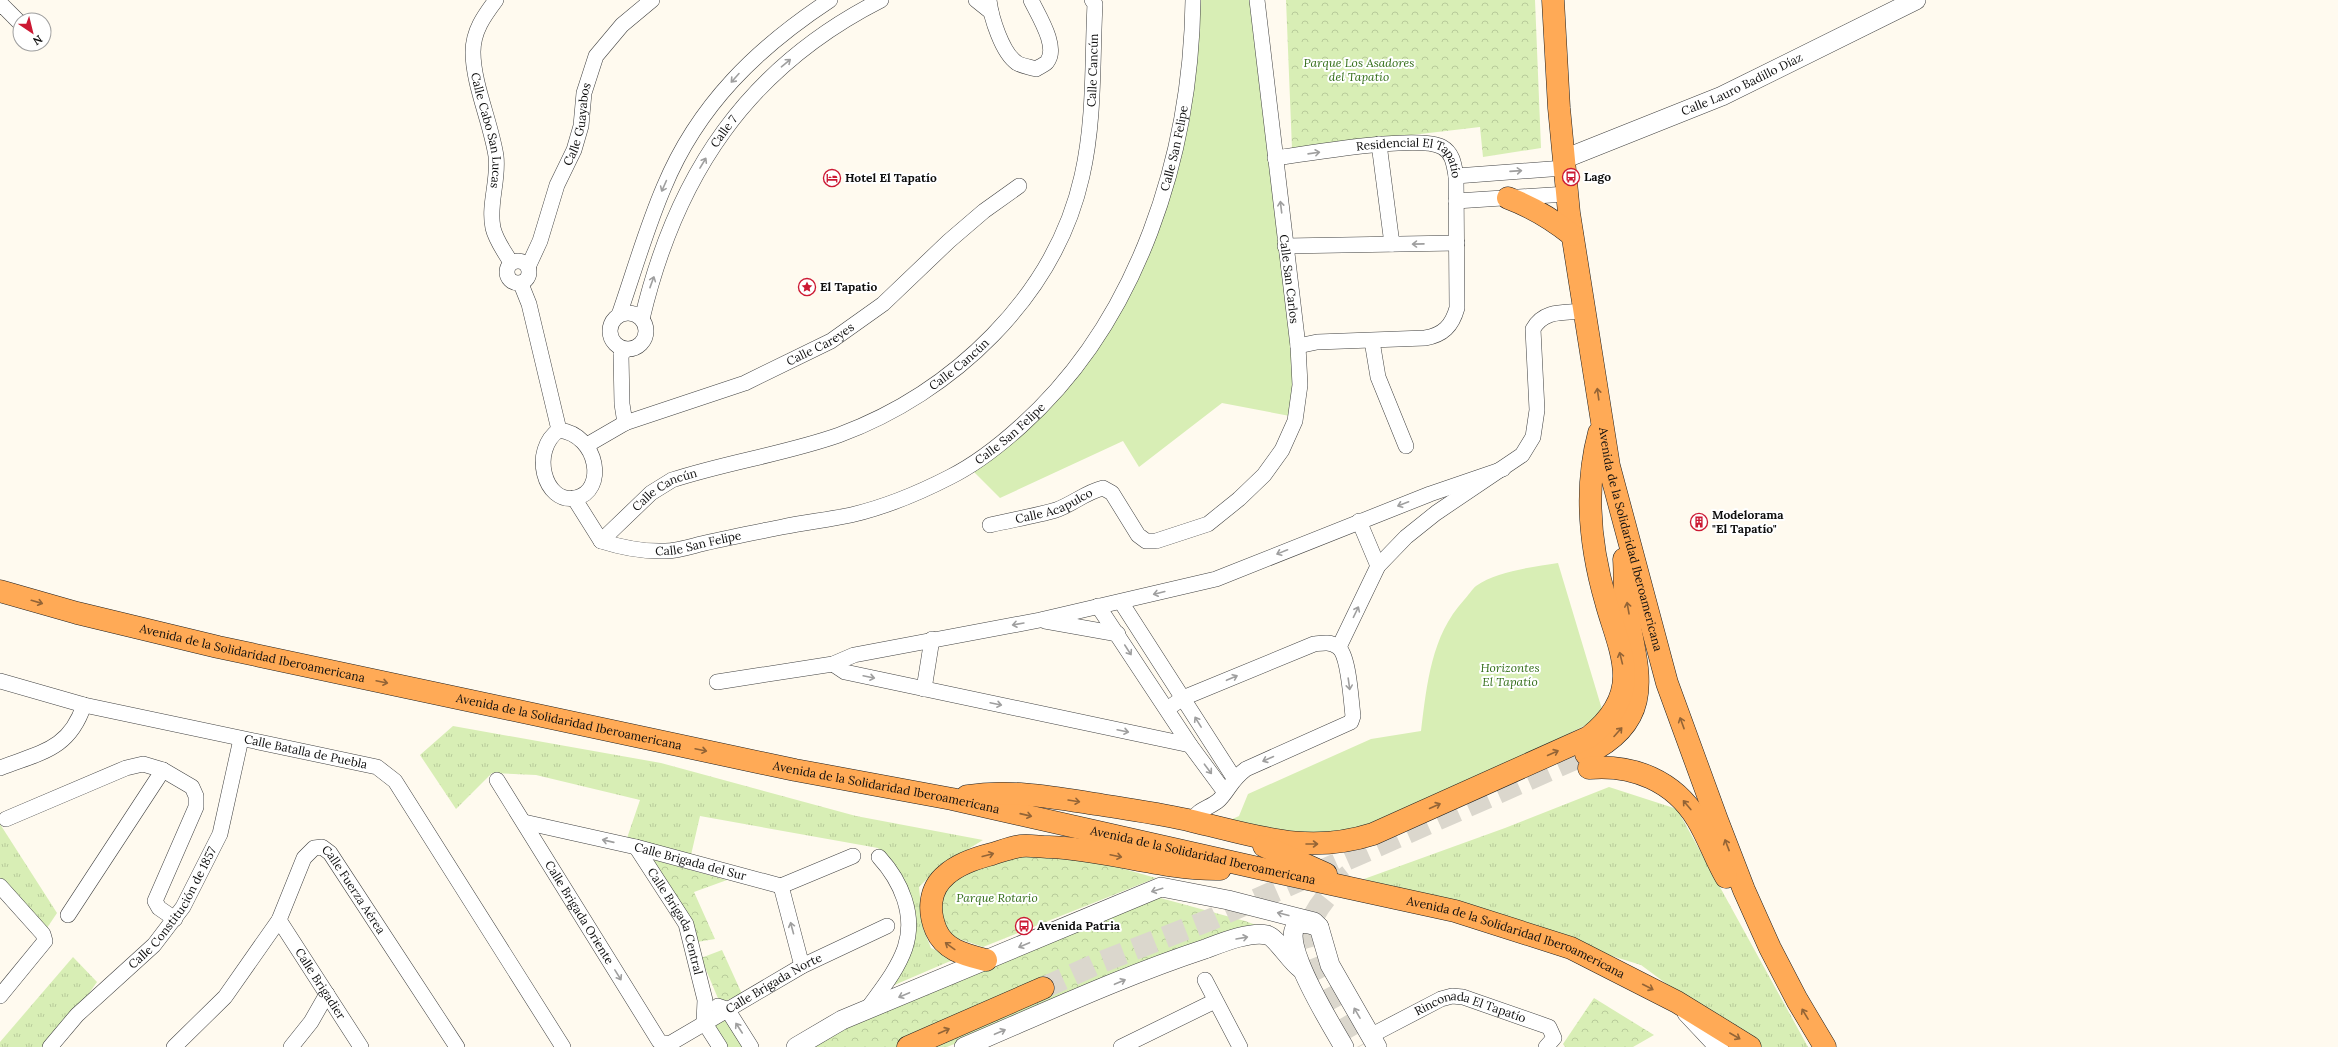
<svg xmlns="http://www.w3.org/2000/svg" width="2338" height="1047" font-family="Lora,serif">
	<defs>
		<pattern id="grass-tufts" width="24" height="20" patternUnits="userSpaceOnUse"><rect width="24" height="20" fill="#d8eeb5"/><path d="M3 7l-1-3M5 7V3M7 7l1-3M15 17l-1-3M17 17v-4M19 17l1-3" fill="none" stroke="#b8cb9a"/></pattern>
		<pattern id="park-crowns" width="20" height="18" patternUnits="userSpaceOnUse"><rect width="20" height="18" fill="#d8eeb5"/><path d="M2 6a3 3 0 1 1 6 0M12 15a3 3 0 1 1 6 0" fill="none" stroke="#b8cb9a"/></pattern>
	</defs>
	<rect width="100%" height="100%" fill="#fffaef"/>
	<g fill="url(#grass-tufts)">
		<polygon points="453,726 661,763 856,816 983,840 939,867 919,887 923,928 931,948 955,959 892,986 911,947 898,872 878,848 700,816 691,855 626,841 640,800 536,775 492,773 456,809 420,755"/>
		<polygon points="1609,787 1677,809 1808,1047 1752,1047 1641,965 1364,879 1505,828"/>
		<polygon points="0,824 57,913 43,934 0,887"/>
		<polygon points="73,957 97,982 51,1047 0,1047 0,1042"/>
	</g>
	<g fill="url(#park-crowns)">
		<polygon points="1286,0 1535,0 1541,148 1483,157 1480,127 1292,149"/>
		<polygon points="1024,850 1075,855 1156,878 983,947 950,936 938,914 940,897 953,876"/>
		<polygon points="651,859 727,880 694,892 715,939 697,942"/>
		<polygon points="1153,896 1245,921 1267,929 1132,970 947,1047 810,1047 842,1028"/>
		<polygon points="722,950 742,994 720,1003 701,958"/>
		<polygon points="1594,998 1654,1035 1633,1047 1565,1047 1563,1044"/>
	</g>
	<g fill="#d8eeb5">
		<polygon points="1192,0 1256,0 1296,334 1295,417 1222,403 1139,467 1123,441 1000,498 968,466 1073,370 1135,267 1168,174"/>
		<path d="M 1558,563 L 1604,716 L 1358,839 L 1222,824 L 1239,816 L 1248,794 L 1371,739 L 1421,731 C 1427,684 1431,636 1464,600 C 1468,596 1472,589 1476,586 C 1497,571 1533,567 1558,563 Z"/>
		<polygon points="727,1009 751,1047 721,1047 704,1022"/>
	</g>
	<g fill="none" stroke-linecap="round" stroke-linejoin="round">
		<g stroke="#dbd7cd" stroke-width="22" stroke-dasharray="22 11" stroke-linecap="butt">
			<path d="M 1349,875 C 1331,889 1309,914 1307,937 C 1305,957 1348,1026 1359,1047"/>
			<polyline points="1043,988 1099,963 1212,919 1586,754"/>
		</g>
		<g stroke="#414141" stroke-width="16">
			<g id="minor">
				<path id="s1" d="M 496,0 C 484,16 473,31 473,52 C 473,84 491,123 496,156 C 499,180 488,205 493,228 C 496,241 505,252 511,263"/>
				<polyline points="976,0 991,12"/>
				<path d="M 989,0 C 991,17 1002,53 1017,63 C 1022,66 1030,67 1036,69 C 1039,67 1044,65 1047,62 C 1059,47 1038,15 1031,0"/>
				<polyline points="0,3 20,23"/>
				<polyline points="1379,144 1392,244"/>
				<path id="s2" d="M 1275,158 C 1307,154 1418,134 1442,147 C 1453,153 1454,165 1456,176 L 1457,308 C 1452,326 1443,335 1425,338 L 1317,342 L 1298,346"/>
				<polyline points="1456,176 1564,168"/>
				<polyline points="1456,201 1567,194"/>
				<polyline points="1285,246 1457,243"/>
				<circle cx="518" cy="272" r="11"/>
				<path id="s3" d="M 528,267 L 540,241 L 557,185 L 574,150 L 581,126 L 584,93 L 596,56 L 622,25 L 652,0"/>
				<polyline points="521,284 529,304 559,430"/>
				<circle cx="628" cy="331" r="18"/>
				<path d="M 619,315 C 634,272 646,229 664,187 C 698,105 757,48 830,0"/>
				<path id="s4" d="M 642,319 C 676,175 747,68 881,0"/>
				<polyline points="1372,341 1378,377 1406,446"/>
				<polyline points="625,350 621,355 622,404 625,423"/>
				<path d="M 559,430 C 599,435 607,492 575,498 C 544,504 530,450 559,430 Z"/>
				<path id="s5" d="M 587,445 L 625,423 L 745,383 L 831,341 L 883,304 L 949,241 L 984,211 L 1019,186"/>
				<path id="s6" d="M 574,498 L 601,541 C 623,548 642,552 665,551 C 678,551 692,546 705,543 C 731,537 757,532 782,527 C 805,522 828,520 851,515 C 885,507 919,493 950,477 C 976,464 1000,445 1021,426 C 1139,320 1191,155 1193,0"/>
				<polyline points="1359,521 1378,566"/>
				<path id="s7" d="M 990,525 C 1011,520 1035,516 1056,510 C 1073,504 1086,492 1103,488 L 1112,493 L 1138,535 L 1146,541 L 1156,541 L 1208,524 L 1239,499 L 1264,475 L 1282,450 L 1295,421 L 1300,385 L 1298,346 L 1257,0"/>
				<path id="s8" d="M 601,541 L 651,493 L 672,480 C 727,462 785,454 839,435 C 952,393 1055,297 1082,176 C 1095,119 1092,61 1095,4 L 1092,0"/>
				<polyline points="1121,602 1234,778"/>
				<polyline points="1098,606 1190,745 1224,791"/>
				<polyline points="1045,621 1118,634"/>
				<path d="M 1339,647 L 1378,566 L 1406,537 L 1436,513 L 1522,455 L 1533,437 L 1537,410 L 1533,329 C 1544,309 1565,313 1585,311"/>
				<polyline points="833,664 845,672 1190,745"/>
				<path id="s9" d="M 0,681 L 84,705 L 377,767 L 395,781 L 563,1047"/>
				<polyline points="717,682 833,664 854,655 1040,620 1216,579 1430,494 1503,469"/>
				<polyline points="924,689 932,639"/>
				<path d="M 1167,709 L 1183,698 L 1314,644 C 1322,643 1330,641 1338,647 C 1349,655 1351,701 1353,716 L 1351,722 L 1246,769 C 1231,780 1229,790 1219,800 C 1210,808 1198,809 1191,821"/>
				<path d="M 0,768 C 41,752 69,750 84,705"/>
				<path id="s10" d="M 497,780 L 659,1041 L 664,1044 L 671,1043 L 802,966 L 887,926"/>
				<polyline points="6,819 126,768 143,764 163,770 192,787 196,796 196,807 155,901 159,908 175,919"/>
				<path id="s11" d="M 524,822 L 636,847 L 781,886 L 853,856"/>
				<path id="s12" d="M 636,847 L 686,924 L 705,1000 L 704,1022 L 720,1047"/>
				<polyline points="0,886 43,934 45,941 0,996"/>
				<polyline points="781,886 802,966"/>
				<polyline points="68,915 163,770"/>
				<path id="s13" d="M 279,920 L 361,1047"/>
				<polyline points="1205,980 1240,1047"/>
				<polyline points="718,1006 727,1009 751,1047"/>
				<path d="M 866,1011 C 880,991 897,971 905,948 C 916,915 901,881 879,857"/>
				<path id="s14" d="M 1370,1036 L 1441,999 L 1452,996 L 1463,997 L 1549,1027 L 1554,1038 L 1546,1047"/>
				<path id="s15" d="M 50,1047 L 77,1015 L 154,945 L 183,907 L 220,834 L 241,739"/>
				<path id="s16" d="M 174,1047 L 225,997 L 279,920 L 304,858 L 314,848 L 322,847 L 330,853 L 457,1047"/>
				<polyline points="291,1047 311,1022 327,994"/>
				<polyline points="1121,1047 1215,1001"/>
			</g>
		</g>
		<g stroke="#414141" stroke-width="20">
			<g id="tertiary">
				<path id="s17" d="M 1564,159 L 1722,96 L 1916,0"/>
				<path d="M 1316,926 C 1254,904 1337,1034 1344,1047"/>
				<polyline points="1319,927 1330,965 1377,1047"/>
				<polyline points="1687,1013 1719,1047"/>
				<polyline points="796,1047 842,1020 1161,887 1228,900 1314,922 1319,927"/>
				<path d="M 964,1047 C 1044,1013 1123,976 1205,949 C 1221,943 1250,931 1267,935 C 1276,937 1290,961 1300,968"/>
			</g>
		</g>
		<g stroke="#1f1f1f" stroke-width="23">
			<g id="trunk">
				<path id="s18" d="M 1553,0 L 1559,108 L 1569,213 L 1609,466 L 1667,683 L 1717,820 L 1744,890 L 1770,948 L 1797,1000 L 1825,1047"/>
				<path d="M 1508,198 C 1532,207 1552,219 1572,235"/>
				<path id="s19" d="M 0,591 L 77,613 L 218,647 L 795,770 L 952,799 L 1258,868 L 1455,911 L 1571,948 L 1677,1002 L 1750,1047"/>
				<path d="M 1586,754 C 1665,716 1632,660 1625,596 C 1624,583 1625,571 1624,559"/>
				<path d="M 1589,768 C 1633,764 1674,781 1697,819 C 1708,837 1715,858 1726,877"/>
				<path d="M 967,796 C 1013,789 1056,798 1102,805 C 1132,810 1163,814 1192,821 C 1256,836 1308,855 1373,834 L 1589,737 C 1608,722 1624,701 1624,676 C 1624,652 1612,625 1606,602 C 1590,547 1584,489 1599,433"/>
				<polyline points="1264,846 1326,874"/>
				<path d="M 986,960 C 967,955 945,951 936,930 C 928,911 929,889 946,875 C 958,864 976,858 992,854 C 1002,851 1012,847 1021,846 C 1030,845 1040,847 1049,847 C 1107,849 1162,870 1220,869"/>
				<polyline points="908,1047 1043,988"/>
			</g>
		</g>
		<use href="#minor" stroke="#fff" stroke-width="15"/>
		<use href="#tertiary" stroke="#fff" stroke-width="19"/>
		<use href="#trunk" stroke="#ffaa56" stroke-width="22"/>
	</g>
	<defs><path id="oneway-shaft" d="M-6 0H5M1.5-3L5.5 0L1.5 3" fill="none" stroke-width="1.6" stroke-linecap="round" stroke-linejoin="round"/></defs>
	<g stroke="#9f9f9f">
		<use href="#oneway-shaft" transform="translate(786 63) rotate(-40)"/>
		<use href="#oneway-shaft" transform="translate(735 78) rotate(132)"/>
		<use href="#oneway-shaft" transform="translate(1314 153) rotate(-8)"/>
		<use href="#oneway-shaft" transform="translate(703 163) rotate(-59)"/>
		<use href="#oneway-shaft" transform="translate(1516 171) rotate(-4)"/>
		<use href="#oneway-shaft" transform="translate(664 186) rotate(114)"/>
		<use href="#oneway-shaft" transform="translate(1281 207) rotate(-97)"/>
		<use href="#oneway-shaft" transform="translate(1418 244) rotate(179)"/>
		<use href="#oneway-shaft" transform="translate(652 282) rotate(-70)"/>
		<use href="#oneway-shaft" transform="translate(1403 504) rotate(159)"/>
		<use href="#oneway-shaft" transform="translate(1282 552) rotate(158)"/>
		<use href="#oneway-shaft" transform="translate(1159 593) rotate(166)"/>
		<use href="#oneway-shaft" transform="translate(1356 612) rotate(-64)"/>
		<use href="#oneway-shaft" transform="translate(1018 624) rotate(170)"/>
		<use href="#oneway-shaft" transform="translate(1128 650) rotate(57)"/>
		<use href="#oneway-shaft" transform="translate(869 677) rotate(12)"/>
		<use href="#oneway-shaft" transform="translate(1232 678) rotate(-23)"/>
		<use href="#oneway-shaft" transform="translate(1349 684) rotate(82)"/>
		<use href="#oneway-shaft" transform="translate(996 704) rotate(12)"/>
		<use href="#oneway-shaft" transform="translate(1198 722) rotate(-122)"/>
		<use href="#oneway-shaft" transform="translate(1123 731) rotate(12)"/>
		<use href="#oneway-shaft" transform="translate(1268 759) rotate(156)"/>
		<use href="#oneway-shaft" transform="translate(1208 769) rotate(53)"/>
		<use href="#oneway-shaft" transform="translate(608 841) rotate(-167)"/>
		<use href="#oneway-shaft" transform="translate(1157 890) rotate(163)"/>
		<use href="#oneway-shaft" transform="translate(1283 914) rotate(-166)"/>
		<use href="#oneway-shaft" transform="translate(792 928) rotate(-105)"/>
		<use href="#oneway-shaft" transform="translate(1242 938) rotate(-10)"/>
		<use href="#oneway-shaft" transform="translate(1024 945) rotate(157)"/>
		<use href="#oneway-shaft" transform="translate(618 975) rotate(58)"/>
		<use href="#oneway-shaft" transform="translate(1120 982) rotate(-23)"/>
		<use href="#oneway-shaft" transform="translate(904 995) rotate(157)"/>
		<use href="#oneway-shaft" transform="translate(1357 1013) rotate(-120)"/>
		<use href="#oneway-shaft" transform="translate(739 1028) rotate(-123)"/>
		<use href="#oneway-shaft" transform="translate(1000 1032) rotate(-23)"/>
	</g>
	<g stroke="#936436">
		<use href="#oneway-shaft" transform="translate(1598 394) rotate(-98)"/>
		<use href="#oneway-shaft" transform="translate(37 602) rotate(16)"/>
		<use href="#oneway-shaft" transform="translate(1628 608) rotate(-100)"/>
		<use href="#oneway-shaft" transform="translate(1621 658) rotate(-104)"/>
		<use href="#oneway-shaft" transform="translate(382 682) rotate(12)"/>
		<use href="#oneway-shaft" transform="translate(1682 723) rotate(-110)"/>
		<use href="#oneway-shaft" transform="translate(1618 732) rotate(-48)"/>
		<use href="#oneway-shaft" transform="translate(701 750) rotate(12)"/>
		<use href="#oneway-shaft" transform="translate(1553 753) rotate(-24)"/>
		<use href="#oneway-shaft" transform="translate(1074 801) rotate(9)"/>
		<use href="#oneway-shaft" transform="translate(1687 805) rotate(-130)"/>
		<use href="#oneway-shaft" transform="translate(1435 806) rotate(-24)"/>
		<use href="#oneway-shaft" transform="translate(1026 815) rotate(13)"/>
		<use href="#oneway-shaft" transform="translate(1312 844)"/>
		<use href="#oneway-shaft" transform="translate(1727 845) rotate(-111)"/>
		<use href="#oneway-shaft" transform="translate(988 855) rotate(-15)"/>
		<use href="#oneway-shaft" transform="translate(1116 856) rotate(12)"/>
		<use href="#oneway-shaft" transform="translate(950 946) rotate(-144)"/>
		<use href="#oneway-shaft" transform="translate(1648 987) rotate(27)"/>
		<use href="#oneway-shaft" transform="translate(1805 1014) rotate(-121)"/>
		<use href="#oneway-shaft" transform="translate(944 1031) rotate(-24)"/>
		<use href="#oneway-shaft" transform="translate(1735 1036) rotate(30)"/>
	</g>
	<defs>
		<g id="bus-ring" transform="scale(0.9)"><circle r="9.5" fill="#fff" stroke="#cc1933" stroke-width="1.5"/><path d="M-5-6H5V4H4V6H2V4H-2V6H-4V4H-5ZM-3.5-4V0h7V-4ZM-3.5 1.2v1.5H-2V1.2ZM2 1.2v1.5H3.5V1.2Z" fill="#cc1933"/></g>
		<g id="hotel-ring" transform="scale(0.9)"><circle r="9.5" fill="#fff" stroke="#cc1933" stroke-width="1.5"/><path d="M-6-4.5h1.5V1H6V5H4.5V3h-9V5H-6ZM-4 0a1.8 1.8 0 1 1 3.6 0ZM.5 0V-2.5h3Q6-2.5 6 0Z" fill="#cc1933"/></g>
		<g id="sight-ring" transform="scale(0.9)"><circle r="9.5" fill="#fff" stroke="#cc1933" stroke-width="1.5"/><path d="M0-6L1.8-2.2L6-1.7L2.9 1.2L3.7 5.4L0 3.3L-3.7 5.4L-2.9 1.2L-6-1.7L-1.8-2.2Z" fill="#cc1933"/></g>
		<g id="building-ring" transform="scale(0.9)"><circle r="9.5" fill="#fff" stroke="#cc1933" stroke-width="1.5"/><path d="M-4-6H4V6H1V3H-1V6H-4ZM-2.5-4.3h1.7v1.8h-1.7ZM.8-4.3h1.7v1.8H.8ZM-2.5-1h1.7V.8h-1.7ZM.8-1h1.7V.8H.8Z" fill="#cc1933"/></g>
	</defs>
	<g fill-rule="evenodd">
		<use href="#bus-ring" x="1571" y="177"/>
		<use href="#hotel-ring" x="832" y="178"/>
		<use href="#sight-ring" x="807" y="287"/>
		<use href="#building-ring" x="1699" y="522"/>
		<use href="#bus-ring" x="1024" y="926"/>
	</g>
	<g text-anchor="middle" stroke-width="4" stroke-linejoin="round" paint-order="stroke">
		<g font-size="12" font-style="italic" fill="#326d18" stroke="#fff">
			<text x="1359" y="67">Parque Los Asadores<tspan x="1359" dy="14">del Tapatío</tspan></text>
			<text x="1510" y="672">Horizontes<tspan x="1510" dy="14">El Tapatío</tspan></text>
			<text x="997" y="902">Parque Rotario</text>
		</g>
		<g font-size="12" fill="#0e0e0e" stroke="#fff">
			<text dy="4" stroke="none"><textPath href="#s8" startOffset="743">Calle Cancún</textPath></text>
			<text dy="4" stroke="none"><textPath href="#s17" startOffset="193">Calle Lauro Badillo Díaz</textPath></text>
			<text dy="4" stroke="none"><textPath href="#s3" startOffset="152">Calle Guayabos</textPath></text>
			<text dy="4" stroke="none"><textPath href="#s1" startOffset="138">Calle Cabo San Lucas</textPath></text>
			<text dy="4" stroke="none"><textPath href="#s4" startOffset="206">Calle 7</textPath></text>
			<text dy="4" stroke="none"><textPath href="#s6" startOffset="822">Calle San Felipe</textPath></text>
			<text dy="4" stroke="none"><textPath href="#s2" startOffset="143">Residencial El Tapatío</textPath></text>
			<text transform="translate(1289 279) rotate(83)" y="4">Calle San Carlos</text>
			<text dy="4" stroke="none"><textPath href="#s5" startOffset="255">Calle Careyes</textPath></text>
			<text dy="4" stroke="none"><textPath href="#s8" startOffset="407">Calle Cancún</textPath></text>
			<text dy="4" stroke="none"><textPath href="#s6" startOffset="486">Calle San Felipe</textPath></text>
			<text dy="4" stroke="none"><textPath href="#s8" startOffset="83">Calle Cancún</textPath></text>
			<text dy="4" stroke="none"><textPath href="#s7" startOffset="67">Calle Acapulco</textPath></text>
			<text dy="4" stroke="none"><textPath href="#s18" startOffset="546">Avenida de la Solidaridad Iberoamericana</textPath></text>
			<text dy="4" stroke="none"><textPath href="#s6" startOffset="150">Calle San Felipe</textPath></text>
			<text dy="4" stroke="none"><textPath href="#s19" startOffset="260">Avenida de la Solidaridad Iberoamericana</textPath></text>
			<text dy="4" stroke="none"><textPath href="#s19" startOffset="584">Avenida de la Solidaridad Iberoamericana</textPath></text>
			<text dy="4" stroke="none"><textPath href="#s9" startOffset="314">Calle Batalla de Puebla</textPath></text>
			<text dy="4" stroke="none"><textPath href="#s19" startOffset="908">Avenida de la Solidaridad Iberoamericana</textPath></text>
			<text dy="4" stroke="none"><textPath href="#s19" startOffset="1232">Avenida de la Solidaridad Iberoamericana</textPath></text>
			<text dy="4" stroke="none"><textPath href="#s11" startOffset="171">Calle Brigada del Sur</textPath></text>
			<text dy="4" stroke="none"><textPath href="#s16" startOffset="308">Calle Fuerza Aérea</textPath></text>
			<text dy="4" stroke="none"><textPath href="#s15" startOffset="187">Calle Constitución de 1857</textPath></text>
			<text dy="4" stroke="none"><textPath href="#s10" startOffset="156">Calle Brigada Oriente</textPath></text>
			<text dy="4" stroke="none"><textPath href="#s12" startOffset="85">Calle Brigada Central</textPath></text>
			<text dy="4" stroke="none"><textPath href="#s19" startOffset="1556">Avenida de la Solidaridad Iberoamericana</textPath></text>
			<text dy="4" stroke="none"><textPath href="#s10" startOffset="439">Calle Brigada Norte</textPath></text>
			<text dy="4" stroke="none"><textPath href="#s13" startOffset="76">Calle Brigadier</textPath></text>
			<text dy="4" stroke="none"><textPath href="#s14" startOffset="110">Rinconada El Tapatío</textPath></text>
		</g>
		<g font-size="12" font-weight="bold" fill="#0e0e0e" stroke="#fff" text-anchor="start">
			<text x="1584" y="181">Lago</text>
			<text x="845" y="182">Hotel El Tapatío</text>
			<text x="820" y="291">El Tapatio</text>
			<text x="1712" y="519">Modelorama<tspan x="1712" dy="14">"El Tapatío"</tspan></text>
			<text x="1037" y="930">Avenida Patria</text>
		</g>
	</g>
	<g transform="translate(32 32) rotate(145)"><circle r="19" fill="#ffffff" stroke="#9f9f9f"/>
	<path d="M0-3L7 15L0 10L-7 15Z" fill="#cc1933"/>
	<text y="-6" font-size="11" font-weight="bold" text-anchor="middle" fill="#0e0e0e">N</text>
	</g>
</svg>
